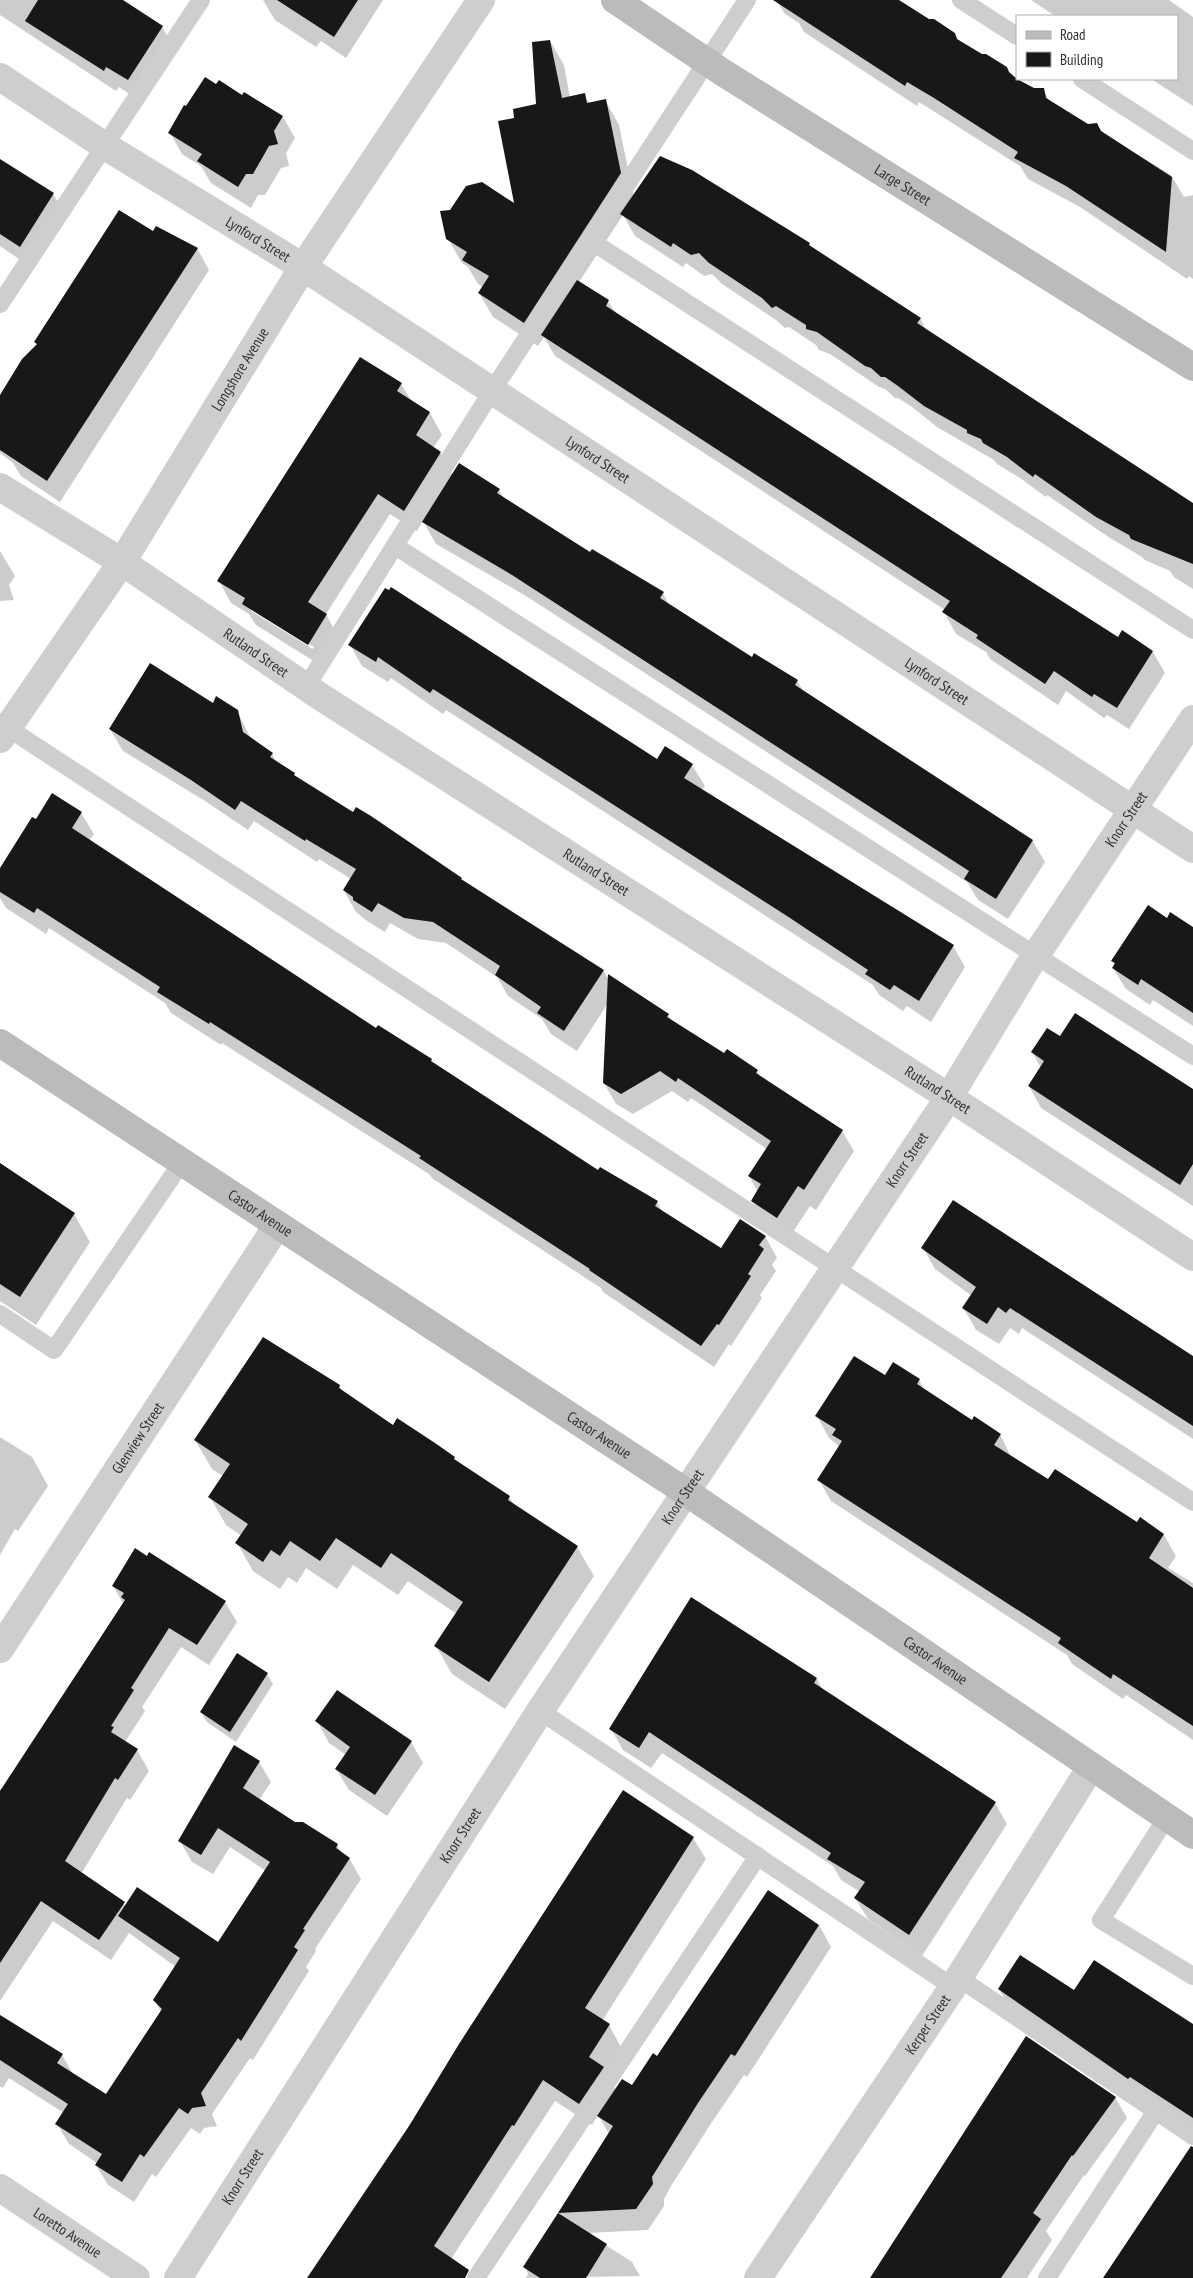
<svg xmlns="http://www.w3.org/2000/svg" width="1193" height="2278" font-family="'PT Sans Narrow',sans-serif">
	<rect width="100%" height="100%" fill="#fff"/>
	<g fill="#0003" fill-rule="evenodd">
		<polygon points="0,0 120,0 162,27 174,48 140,101 119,87 116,91 0,15"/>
		<polygon points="263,0 383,0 346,58 321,41 316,47 275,20"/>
		<polygon points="776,0 896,0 929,21 933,20 967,47 1033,90 1043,89 1050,102 1171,175 1184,197 1193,195 1193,279 1189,276 1187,279 1080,207 1028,179 1020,166 919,102 917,106 804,32 799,23 785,14"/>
		<polygon points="1031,0 1169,0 1193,17 1193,106 1151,79 1177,79 1177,16 1055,16"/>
		<polygon points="550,41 564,65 570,98 584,95 590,104 605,100 619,125 634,198 920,318 927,331 1193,504 1193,589 1174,577 1170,571 1145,560 1142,557 1110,538 1047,495 1046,497 1020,478 997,464 994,460 937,427 912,407 898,398 895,398 885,389 879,387 830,354 819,350 816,345 789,327 785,328 776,320 722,284 712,274 704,276 686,263 683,267 635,236 623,215 579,282 608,301 616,314 1119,639 1123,632 1153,652 1165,673 1129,729 1107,715 1104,718 1066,691 1058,705 990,659 986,652 956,634 944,612 945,610 555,356 544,337 538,346 493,317 479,293 483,287 478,284 468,267 462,263 448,239 516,205 516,119 537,105"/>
		<polygon points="217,86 242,97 244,94 283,117 295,138 286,153 289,166 281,168 265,195 258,195 251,208 211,183 201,166 182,154 170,133"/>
		<polygon points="0,180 53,194 66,215 32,268 0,246"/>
		<polygon points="153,233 197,248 209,270 60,502 21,476 13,463 0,453 0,397 37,345 36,342"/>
		<path d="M 401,384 L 412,402 L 430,413 L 442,435 L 433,448 L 440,453 L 453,475 L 499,490 L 504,499 L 591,554 L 663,593 L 670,607 L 752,658 L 797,681 L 804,692 L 1032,840 L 1045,862 L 1008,919 L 978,900 L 967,882 L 526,596 L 436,544 L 423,521 L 417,531 L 390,514 L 326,614 L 338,637 L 320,665 L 256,625 L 249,614 L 231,603 L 219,581 ZM 251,608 L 314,647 L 313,649 L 251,611 Z"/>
		<polygon points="0,551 15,576 9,585 14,600 0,601"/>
		<polygon points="350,645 657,761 692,765 705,786 702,790 953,946 965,967 931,1022 907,1006 903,1011 879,995 873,985 446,710 443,714 391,678 388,682 362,666"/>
		<polygon points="214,705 237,711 251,739 272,754 278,764 294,774 296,778 461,879 463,882 603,970 609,980 609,976 668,1015 672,1021 724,1055 757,1071 761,1078 842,1131 854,1151 816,1210 810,1206 789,1238 764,1221 753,1201 758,1192 749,1176 767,1149 691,1098 688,1102 672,1091 633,1114 616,1104 604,1083 608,1003 577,1051 551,1034 542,1019 508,996 497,977 446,943 418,939 390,923 385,932 367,921 356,912 344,891 351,879 319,859 317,862 254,821 248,830 205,801 123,751 110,729"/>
		<polygon points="81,813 94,834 89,841 376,1030 431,1060 433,1064 599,1172 657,1202 663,1213 722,1250 765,1236 777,1258 772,1265 776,1271 760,1295 762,1298 731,1346 729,1344 714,1367 603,1292 601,1288 433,1179 429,1174 222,1043 221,1045 171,1013 165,1003 49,928 46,934 6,908 0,898 0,876 36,821"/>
		<polygon points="1193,929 1193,1026 1153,1000 1150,1005 1126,989 1113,968 1115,965 1113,961"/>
		<polygon points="1060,1038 1193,1091 1193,1206 1041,1108 1029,1086 1041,1068 1032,1052"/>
		<polygon points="0,1165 74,1214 90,1242 36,1325 0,1301"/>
		<polygon points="923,1248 1193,1358 1193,1439 1022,1328 1019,1334 1010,1328 999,1344 976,1330 964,1309 972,1296 935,1269"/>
		<polygon points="919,1380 925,1391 972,1422 1000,1434 1011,1457 1048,1481 1137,1524 1140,1519 1164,1535 1176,1556 1168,1568 1193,1583 1193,1740 1126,1695 1123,1699 1072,1664 1067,1655 831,1501 819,1480 840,1447 829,1438 817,1416"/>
		<polygon points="340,1386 343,1393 393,1426 454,1458 457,1462 509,1497 515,1506 577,1547 594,1576 505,1709 452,1674 436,1646 457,1614 408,1581 398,1595 353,1565 337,1589 306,1568 297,1583 288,1577 280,1589 253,1571 237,1543 242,1536 226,1525 210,1497 223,1476 212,1469 195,1440"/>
		<polygon points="0,1437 32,1457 48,1486 18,1531 15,1529 0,1555"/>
		<polygon points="113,1586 225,1602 237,1622 209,1665 181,1647 142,1707 145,1711 125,1742 137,1750 149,1771 130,1800 127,1798 81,1874 126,1906 218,1944 266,1871 230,1847 213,1874 192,1862 180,1841 259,1762 271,1782 259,1800 294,1823 337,1845 342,1854 349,1858 361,1879 315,1949 316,1951 306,1967 309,1971 253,2060 250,2058 212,2114 217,2126 204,2128 200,2134 191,2128 156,2177 152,2174 134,2202 108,2185 96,2165 97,2163 69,2144 57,2124 64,2113 9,2078 3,2088 0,2086 0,2015 62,2055 73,2074 107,2095 161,2012 155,2000 176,1967 129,1933 111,1960 53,1921 0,2001 0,1789 3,1788 123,1603"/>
		<polygon points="267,1674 273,1684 236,1742 207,1722 201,1712"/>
		<polygon points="817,1679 823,1691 995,1803 1007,1824 922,1956 868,1919 855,1898 860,1892 841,1880 833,1866 662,1753 651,1768 623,1750 611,1729"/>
		<polygon points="317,1721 411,1742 423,1763 387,1816 349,1790 336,1769 346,1755 329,1743"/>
		<polygon points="693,1838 706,1859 602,2021 609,2025 621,2047 605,2072 616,2090 632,2087 658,2057 819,1925 831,1947 747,2077 744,2075 710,2125 671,2186 664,2199 664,2206 648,2230 587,2233 632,2262 640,2276 526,2278 528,2274 525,2267 609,2134 598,2115 592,2125 555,2101 451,2259 465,2278 310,2278"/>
		<polygon points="999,1989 1075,1991 1193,2026 1193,2137 1017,2020"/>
		<polygon points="1115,2097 1127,2118 1085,2176 1084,2175 1046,2231 1052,2240 1027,2278 873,2278"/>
	</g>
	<g fill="#181818">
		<polygon points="38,0 123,0 163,26 128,80 106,67 104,71 25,21"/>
		<polygon points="277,0 358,0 334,37"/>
		<polygon points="773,0 899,0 929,19 934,19 955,33 957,39 982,54 986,54 1007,67 1009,72 1017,79 1034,88 1044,88 1046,98 1088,124 1097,123 1101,131 1172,177 1166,252 1066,186 1014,158 1018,152 934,98 907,82 905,86"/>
		<polygon points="550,40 562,98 585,93 587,103 606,99 621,173 524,323 478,293 489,276 462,260 467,252 446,239 440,211 450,210 466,186 482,182 514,203 498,121 514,118 513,109 536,104 532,42"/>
		<polygon points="205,77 216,84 219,80 242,95 244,92 283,116 274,131 278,144 269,146 253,174 246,174 238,187 197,161 202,154 168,133 184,105 186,106"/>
		<polygon points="660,156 692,170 810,243 809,245 921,318 917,323 1193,503 1193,564 1131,539 1129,535 1096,517 1035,474 1033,477 1007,457 983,443 981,439 967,433 967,430 924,406 898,386 885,377 881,377 871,368 865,366 817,332 806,329 806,325 776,306 772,308 762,298 709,263 699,253 691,255 673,243 671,247 620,214"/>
		<polygon points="0,159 54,193 20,247 0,234"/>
		<polygon points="119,210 153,231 156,226 198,248 47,481 0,450 0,395 22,359 37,344 34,342"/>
		<polygon points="577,280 609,300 606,306 982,550 1118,637 1122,630 1153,651 1117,708 1094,694 1092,697 1054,671 1045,684 976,638 978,635 942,612 950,601 541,335"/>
		<polygon points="360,357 402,383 397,391 430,412 416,435 441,452 404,511 378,494 308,602 327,614 308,645 242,604 245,598 217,581"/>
		<polygon points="459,463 500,489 497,493 590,552 592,549 664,592 660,598 752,657 754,653 798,680 795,685 1033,840 996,899 964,879 969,871 512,575 422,522"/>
		<polygon points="391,587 657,759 665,746 693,764 684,778 954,945 919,1001 894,985 890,990 865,974 868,970 787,916 433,689 430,693 378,657 376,662 348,645 385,588 389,590"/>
		<polygon points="150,663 213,703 216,696 238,710 243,732 273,753 270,757 295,773 294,775 353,812 356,807 371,816 462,878 461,879 604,970 564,1031 537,1013 541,1007 495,975 500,966 433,922 404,918 378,903 372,912 353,900 353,897 343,890 356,869 306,839 305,841 241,801 235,810 191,780 109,729"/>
		<polygon points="52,793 82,812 72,828 376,1028 378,1025 432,1059 431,1061 598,1170 600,1167 658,1201 655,1206 721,1248 740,1219 766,1236 759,1245 764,1249 748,1274 751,1276 719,1325 717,1324 701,1346 589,1270 590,1269 419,1158 421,1156 210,1022 209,1024 157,992 160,987 37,908 34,913 0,892 0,868 32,817 36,819"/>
		<polygon points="1148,905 1167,918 1170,912 1193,927 1193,1013 1141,979 1138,985 1112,968 1115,963 1111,961"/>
		<polygon points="608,974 669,1014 667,1017 724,1053 727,1049 758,1070 756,1073 843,1130 804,1190 798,1186 777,1218 751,1201 761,1184 748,1176 771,1141 678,1078 676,1082 660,1071 621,1094 603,1083"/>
		<polygon points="1075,1013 1193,1089 1193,1164 1180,1185 1028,1086 1044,1061 1031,1052 1047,1028 1060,1036"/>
		<polygon points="0,1163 75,1213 20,1297 0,1284"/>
		<polygon points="953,1200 1193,1356 1193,1426 1010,1308 1006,1313 998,1307 987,1324 962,1308 976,1287 921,1248"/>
		<polygon points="263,1337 340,1385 339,1388 393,1425 397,1418 435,1443 455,1457 454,1459 510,1496 508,1500 578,1546 489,1682 434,1646 463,1602 391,1553 381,1568 336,1538 320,1561 290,1541 280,1556 271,1550 263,1562 235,1543 248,1524 208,1497 230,1464 194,1440"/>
		<polygon points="854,1356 885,1375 893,1362 920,1379 917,1384 972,1420 974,1416 1001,1434 994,1445 1048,1479 1055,1469 1137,1522 1140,1517 1164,1534 1149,1558 1193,1588 1193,1726 1113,1674 1111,1679 1058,1643 1061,1638 817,1480 842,1441 832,1435 836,1429 815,1416"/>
		<polygon points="135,1548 147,1556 149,1552 226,1601 197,1645 169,1628 131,1688 134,1690 111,1726 114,1727 111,1732 138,1749 118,1780 115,1778 65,1861 125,1902 99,1940 41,1901 0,1963 0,1791 125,1600 121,1597 124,1593 112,1586"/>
		<polygon points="691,1597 817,1678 814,1683 996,1802 909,1935 854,1898 865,1882 827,1859 831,1853 649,1732 639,1748 609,1729"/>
		<polygon points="237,1653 268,1673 230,1732 200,1712"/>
		<polygon points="337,1690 412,1741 375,1795 335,1769 350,1747 315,1721"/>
		<polygon points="234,1745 260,1761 243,1788 295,1822 303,1822 338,1844 336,1848 350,1858 303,1929 305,1930 294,1947 298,1950 241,2041 238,2038 201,2093 206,2106 192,2108 188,2114 179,2108 144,2157 140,2154 122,2182 95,2165 102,2154 55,2124 68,2104 0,2060 0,2015 63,2054 57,2063 106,2094 162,2009 153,2000 180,1958 118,1916 137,1887 218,1942 270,1862 218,1828 201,1855 178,1841"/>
		<polygon points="623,1790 694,1837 585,2008 610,2024 589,2057 604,2067 579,2104 543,2080 514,2126 512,2125 434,2246 469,2270 465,2278 307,2278 409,2126 459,2044"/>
		<polygon points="768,1890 819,1925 735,2056 731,2054 698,2103 652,2177 653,2184 636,2209 558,2213 613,2126 597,2116 622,2079 632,2085 653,2053 657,2056"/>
		<polygon points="1020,1955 1074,1990 1094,1960 1193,2024 1193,2118 1130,2077 1128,2079 998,1989"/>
		<polygon points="1026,2036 1116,2097 1073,2156 1072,2155 1033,2213 1041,2219 1001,2278 870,2278"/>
		<polygon points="1191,2146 1193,2147 1193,2278 1103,2278"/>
		<polygon points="558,2213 607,2244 586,2278 540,2278 523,2267"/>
	</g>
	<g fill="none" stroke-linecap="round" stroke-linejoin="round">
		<g stroke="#cecece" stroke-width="18">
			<polyline points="961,0 1017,36"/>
			<polyline points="1082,79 1193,151"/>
			<polyline points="591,241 1193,630"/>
			<polyline points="0,304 201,0"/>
			<polyline points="395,546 1193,1056"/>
			<polyline points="306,687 492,391 747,0"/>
			<polyline points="8,728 1193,1502"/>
			<polyline points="0,1314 54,1350 182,1162"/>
			<polyline points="540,1711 953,1987"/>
			<polyline points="1167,1817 1101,1920 1193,1976"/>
			<polyline points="959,1978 1193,2136"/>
			<polyline points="476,2278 758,1856"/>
			<polyline points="1047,2278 1156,2111"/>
		</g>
		<g stroke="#cecece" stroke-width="28">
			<path id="s1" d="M 0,77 L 105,146 L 303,267 L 1193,849"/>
			<path id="s2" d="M 0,487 L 122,562 L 321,697 L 949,1097 L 1193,1257"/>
			<path id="s3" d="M 0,739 L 122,562 L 303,267 L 481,0"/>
			<path id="s4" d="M 0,1649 L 277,1226"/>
			<path id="s5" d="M 0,2188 L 136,2278"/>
			<path id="s6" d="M 178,2278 L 540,1711 L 949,1097 L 1028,967 L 1193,719"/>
			<path id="s7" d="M 758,2278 L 953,1987 L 1091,1767"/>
		</g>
		<g stroke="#bbb" stroke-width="28">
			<path id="s8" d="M 615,0 L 722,72 L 1193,367"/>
			<path id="s9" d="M 0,1043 L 686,1492 L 1193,1835"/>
		</g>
	</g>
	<g text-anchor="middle" stroke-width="5" stroke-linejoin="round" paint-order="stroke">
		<g font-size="15" fill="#313131" stroke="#fff">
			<text dy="5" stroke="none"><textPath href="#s8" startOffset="342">Large Street</textPath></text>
			<text dy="5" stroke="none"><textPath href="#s1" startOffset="305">Lynford Street</textPath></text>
			<text dy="5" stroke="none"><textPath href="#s3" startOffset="441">Longshore Avenue</textPath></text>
			<text dy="5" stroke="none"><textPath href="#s1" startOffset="710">Lynford Street</textPath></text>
			<text dy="5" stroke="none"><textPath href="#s2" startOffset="305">Rutland Street</textPath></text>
			<text dy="5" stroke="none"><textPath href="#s1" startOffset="1115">Lynford Street</textPath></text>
			<text dy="5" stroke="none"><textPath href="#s6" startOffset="1740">Knorr Street</textPath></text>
			<text dy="5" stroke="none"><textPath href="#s2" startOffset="710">Rutland Street</textPath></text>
			<text dy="5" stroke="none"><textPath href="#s2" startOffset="1115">Rutland Street</textPath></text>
			<text dy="5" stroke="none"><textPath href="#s6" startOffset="1335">Knorr Street</textPath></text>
			<text dy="5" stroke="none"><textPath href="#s9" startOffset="311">Castor Avenue</textPath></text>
			<text dy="5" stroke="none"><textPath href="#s9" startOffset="716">Castor Avenue</textPath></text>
			<text dy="5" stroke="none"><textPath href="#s4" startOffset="252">Glenview Street</textPath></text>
			<text dy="5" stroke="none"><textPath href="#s6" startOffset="930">Knorr Street</textPath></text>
			<text dy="5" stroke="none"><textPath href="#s9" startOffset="1121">Castor Avenue</textPath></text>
			<text dy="5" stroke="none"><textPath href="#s6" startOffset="525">Knorr Street</textPath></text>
			<text dy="5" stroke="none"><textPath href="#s7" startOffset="305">Kerper Street</textPath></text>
			<text dy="5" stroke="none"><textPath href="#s6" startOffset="120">Knorr Street</textPath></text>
			<text dy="5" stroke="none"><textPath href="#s5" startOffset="81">Loretto Avenue</textPath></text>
		</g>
	</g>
	<rect x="1016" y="15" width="162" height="65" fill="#ffffff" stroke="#adadad"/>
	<rect x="1026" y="31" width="25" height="8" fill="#bbbbbb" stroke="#adadad"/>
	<text x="1060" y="40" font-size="15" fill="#313131">Road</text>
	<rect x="1026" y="52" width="25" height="15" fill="#181818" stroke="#adadad"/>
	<text x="1060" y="65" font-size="15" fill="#313131">Building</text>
</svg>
